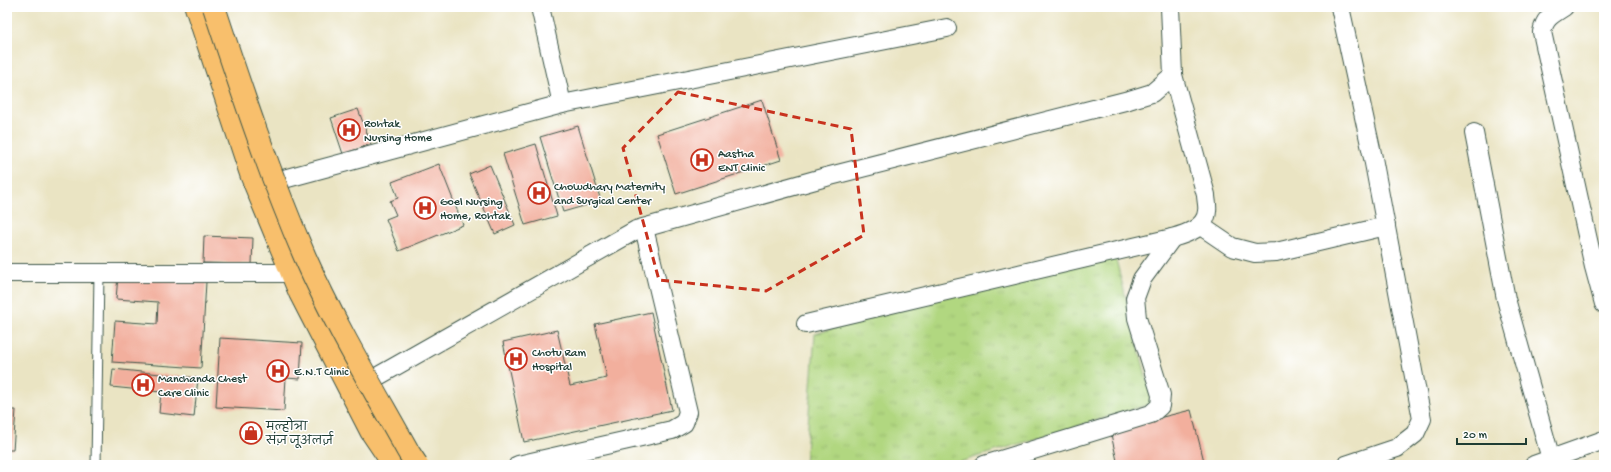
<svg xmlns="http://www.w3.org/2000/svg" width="1611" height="472" font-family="'Gochi Hand','Playpen Sans Deva',sans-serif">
	<defs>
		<pattern id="grass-tufts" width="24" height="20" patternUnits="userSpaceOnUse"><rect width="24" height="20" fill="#b1d780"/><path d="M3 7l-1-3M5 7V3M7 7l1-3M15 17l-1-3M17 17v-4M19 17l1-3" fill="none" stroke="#98b96f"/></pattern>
	</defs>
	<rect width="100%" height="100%" fill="#fff"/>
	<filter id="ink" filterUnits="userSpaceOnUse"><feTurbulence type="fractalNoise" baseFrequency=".025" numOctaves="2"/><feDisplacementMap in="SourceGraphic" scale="8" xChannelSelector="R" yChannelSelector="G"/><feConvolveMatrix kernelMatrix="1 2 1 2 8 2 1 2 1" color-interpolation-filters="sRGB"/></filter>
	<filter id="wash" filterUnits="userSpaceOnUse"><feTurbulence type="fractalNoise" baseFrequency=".012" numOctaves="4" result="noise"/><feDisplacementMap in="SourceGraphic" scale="16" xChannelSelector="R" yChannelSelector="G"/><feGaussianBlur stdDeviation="0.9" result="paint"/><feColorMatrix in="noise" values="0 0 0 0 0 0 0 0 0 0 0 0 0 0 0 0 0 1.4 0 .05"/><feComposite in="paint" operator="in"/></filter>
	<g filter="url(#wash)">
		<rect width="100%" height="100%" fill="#eae4c3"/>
		<polygon fill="url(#grass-tufts)" stroke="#688a5a" points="1113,248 1153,403 950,465 805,465 815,334 1086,251"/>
		<g id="blocks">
			<g fill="#f2af9d">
				<polygon points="762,100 781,160 676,194 657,134"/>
				<polygon points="358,109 371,144 343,154 331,118"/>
				<polygon points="578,126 601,201 563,212 540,137"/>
				<polygon points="536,144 557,216 525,225 503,154"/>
				<polygon points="439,164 463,225 399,251 386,219 396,215 390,201 398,198 392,182"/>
				<polygon points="490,165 515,225 495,234 469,174"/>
				<polygon points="204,236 253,238 252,264 203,263"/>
				<polygon points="118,276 206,282 201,368 112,362 115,321 157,324 158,302 116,299"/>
				<polygon points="651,312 672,410 524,442 503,342 557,330 570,386 607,378 595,324"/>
				<polygon points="220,338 302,343 300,379 286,378 284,411 216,407"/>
				<polygon points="113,369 198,378 194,417 159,413 161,392 111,387"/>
				<polygon points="7,410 16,410 13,450 7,450"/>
				<polygon points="1191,410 1205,465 1118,465 1110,430"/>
			</g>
		</g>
	</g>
	<g filter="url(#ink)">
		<use href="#blocks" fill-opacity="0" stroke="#3d5649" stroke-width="1"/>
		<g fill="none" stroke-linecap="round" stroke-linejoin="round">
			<g stroke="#3d5649" stroke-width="11">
				<polyline id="lane" points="96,465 99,273"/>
			</g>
			<g stroke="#3d5649" stroke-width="20">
				<g id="street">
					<polyline points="540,7 562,104"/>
					<polyline points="1340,7 1373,158 1422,419 1415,434 1397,448 1346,465"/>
					<path d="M 1564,7 C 1552,15 1545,17 1542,32 L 1594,267 L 1604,304"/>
					<polyline points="1474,133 1506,299 1551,459"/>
					<polyline points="280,180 562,104 947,28"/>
					<polyline points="1201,226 1232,247 1255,253 1276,252 1386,226"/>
					<polyline points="7,273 292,273"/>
					<path d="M 806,324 L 1172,238 C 1186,234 1206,228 1207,211 C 1208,206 1206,200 1206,195 L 1173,75"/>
					<polyline points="364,394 373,379 636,230 826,177 1129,100 1152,93 1173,75 1170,7"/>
					<polyline points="518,465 672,430 684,423 688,412 644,228"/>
					<polyline points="984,465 1151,414 1160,406 1161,395 1137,318 1135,298 1142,279 1172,238"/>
					<polyline points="1534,465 1604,440"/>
				</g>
			</g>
			<g stroke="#3d5649" stroke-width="24">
				<polyline id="primary" points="196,7 252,177 300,293 371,431 394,465"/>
			</g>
			<use href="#lane" stroke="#fff" stroke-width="9"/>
			<use href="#street" stroke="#fff" stroke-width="18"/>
			<use href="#primary" stroke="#f8bf6c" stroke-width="22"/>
			<g stroke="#3d5649" stroke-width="24" stroke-linecap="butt">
				<path id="primary-bridge" d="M 214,7 C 242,92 270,176 305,257 C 335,325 373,388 409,453 L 417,465"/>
			</g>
			<use href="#primary-bridge" stroke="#f8bf6c" stroke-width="22"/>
		</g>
	</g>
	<path fill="none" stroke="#c8321e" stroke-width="3" stroke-dasharray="8 5" stroke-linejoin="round" d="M 678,92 L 851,129 L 864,235 L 766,291 L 659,280 L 623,148 Z"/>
	<defs>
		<g id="hospital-ring" transform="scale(1.15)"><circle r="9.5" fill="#fff" stroke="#c8321e" stroke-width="1.5"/><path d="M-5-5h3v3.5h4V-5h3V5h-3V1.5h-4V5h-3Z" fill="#c8321e"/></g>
		<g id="shop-ring" transform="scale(1.15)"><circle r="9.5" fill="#fff" stroke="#c8321e" stroke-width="1.5"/><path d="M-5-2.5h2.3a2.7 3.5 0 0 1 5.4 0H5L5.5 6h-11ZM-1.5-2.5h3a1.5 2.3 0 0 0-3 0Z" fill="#c8321e"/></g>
	</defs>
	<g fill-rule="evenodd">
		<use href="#hospital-ring" x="349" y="130"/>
		<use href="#hospital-ring" x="702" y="160"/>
		<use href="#hospital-ring" x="539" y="193"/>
		<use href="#hospital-ring" x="425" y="208"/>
		<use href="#hospital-ring" x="516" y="359"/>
		<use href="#hospital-ring" x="278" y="371"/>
		<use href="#hospital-ring" x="143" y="385"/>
		<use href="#shop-ring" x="251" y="433"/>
	</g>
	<g text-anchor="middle" stroke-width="3" stroke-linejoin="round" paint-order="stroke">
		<g font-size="12" fill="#1f3d34" stroke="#fff" text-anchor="start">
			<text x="364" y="127">Rohtak<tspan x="364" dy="14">Nursing Home</tspan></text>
			<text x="718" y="157">Aastha<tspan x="718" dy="14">ENT Clinic</tspan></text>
			<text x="554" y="190">Chowdhary Maternity<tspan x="554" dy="14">and Surgical Center</tspan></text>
			<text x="440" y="205">Goel Nursing<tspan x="440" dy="14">Home, Rohtak</tspan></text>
			<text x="532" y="356">Chotu Ram<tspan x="532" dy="14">Hospital</tspan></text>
			<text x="294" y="375">E.N.T Clinic</text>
			<text x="158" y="382">Manchanda Chest<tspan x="158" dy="14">Care Clinic</tspan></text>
			<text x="266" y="430">मल्होत्रा<tspan x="266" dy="14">संज़ जूअलर्ज़</tspan></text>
		</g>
	</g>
	<rect width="1611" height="472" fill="none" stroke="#fff" stroke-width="24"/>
	<path d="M1457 438v6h69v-6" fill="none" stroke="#1f3d34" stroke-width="2"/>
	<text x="1463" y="438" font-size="12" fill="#1f3d34" stroke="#ffffff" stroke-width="3" paint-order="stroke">20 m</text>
</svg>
